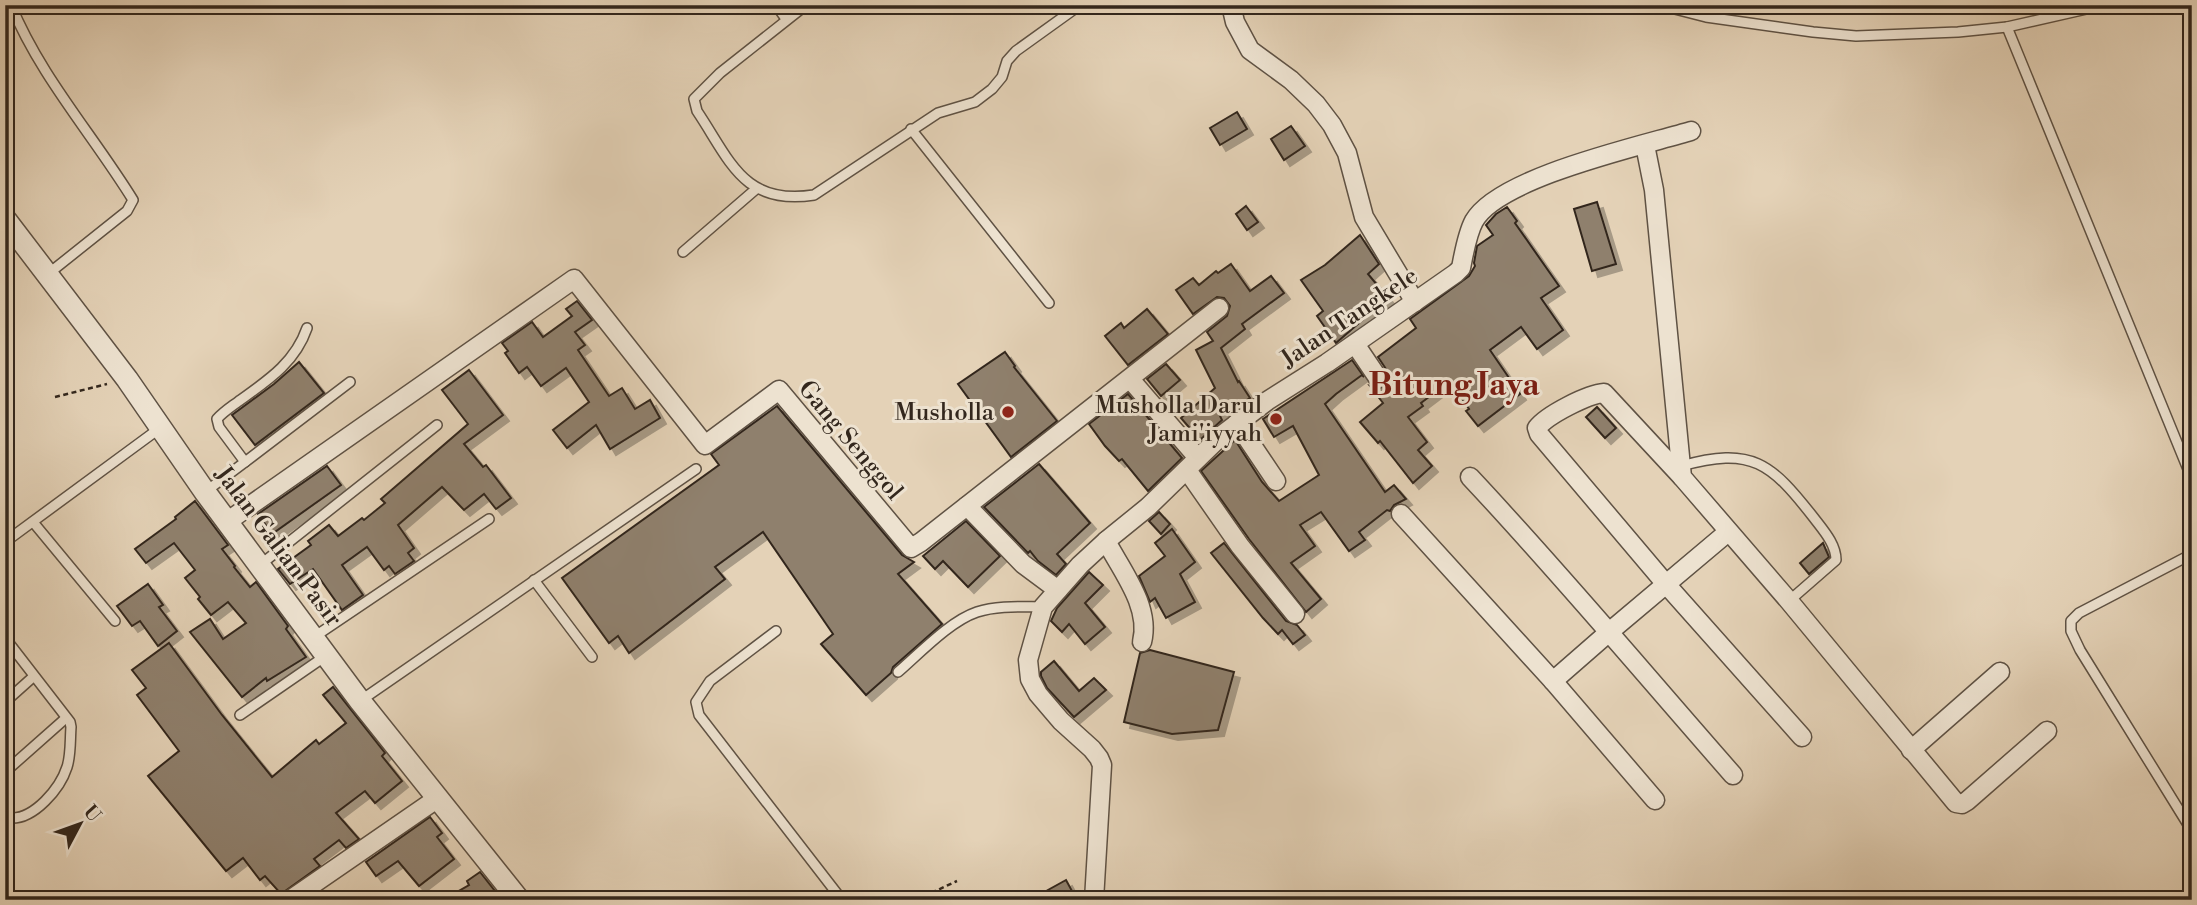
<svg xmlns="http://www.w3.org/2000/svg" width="2197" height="905" font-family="'Libre Bodoni',serif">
	<defs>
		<filter id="shadow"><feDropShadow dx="6" dy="6" stdDeviation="0" flood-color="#0004"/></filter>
	</defs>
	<rect width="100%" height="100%" fill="#e4d2b7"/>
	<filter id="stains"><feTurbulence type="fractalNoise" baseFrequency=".00286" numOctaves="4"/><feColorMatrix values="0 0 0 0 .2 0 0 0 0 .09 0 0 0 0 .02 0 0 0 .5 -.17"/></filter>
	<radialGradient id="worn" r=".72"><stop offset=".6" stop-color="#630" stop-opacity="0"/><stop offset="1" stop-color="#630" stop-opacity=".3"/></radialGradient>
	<g fill="#8f806d" stroke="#33271d" stroke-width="2" filter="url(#shadow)">
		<polygon points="1237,112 1247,129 1220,145 1210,128"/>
		<polygon points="1291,126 1305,146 1284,160 1271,139"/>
		<polygon points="1597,202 1616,264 1592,271 1574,209"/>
		<polygon points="1246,206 1258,222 1247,230 1236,214"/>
		<polygon points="1507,207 1517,221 1515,223 1559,286 1541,298 1563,330 1537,349 1521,327 1490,350 1520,394 1478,426 1466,411 1469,409 1450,381 1421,403 1423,406 1408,417 1427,442 1418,450 1432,466 1413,483 1380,441 1378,443 1360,422 1383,403 1370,386 1379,389 1388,382 1388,372 1378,357 1416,328 1410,319 1469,276 1475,266 1474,263 1477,246 1493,235 1486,225 1496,214"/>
		<polygon points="1360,235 1379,264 1368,274 1388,298 1336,343 1317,316 1323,311 1301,280 1325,265"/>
		<polygon points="1231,264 1250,291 1271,276 1284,293 1242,324 1245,329 1221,348 1238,382 1239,381 1250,398 1220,416 1222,420 1200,440 1181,418 1215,388 1196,350 1213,341 1207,332 1227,316 1230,306 1224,298 1217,297 1193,314 1176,290 1193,278 1199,285 1216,271 1218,273"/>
		<polygon points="577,301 592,320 575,332 585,345 578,350 609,396 622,388 635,409 650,400 660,418 610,449 596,425 567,448 553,430 589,402 566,368 541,386 527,367 519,373 505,353 508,351 502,343 532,322 543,337 572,316 566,309"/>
		<polygon points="1147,309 1168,334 1128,365 1105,336 1121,323 1124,328"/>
		<polygon points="1005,352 1015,366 1014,367 1057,421 1011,457 958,384"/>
		<polygon points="1352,360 1364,377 1362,375 1336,394 1325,404 1385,492 1394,485 1406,499 1394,505 1390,511 1387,510 1359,532 1365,540 1349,551 1321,512 1300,525 1315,546 1291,563 1321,599 1306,612 1249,539 1201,471 1235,440 1262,482 1279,501 1319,475 1293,426 1274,437 1263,419"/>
		<polygon points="299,362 324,393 255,445 232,415 274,384"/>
		<polygon points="1166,364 1180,380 1161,396 1147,379"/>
		<polygon points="469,370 503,415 464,444 483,467 486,465 511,498 496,509 484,494 464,510 442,487 398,525 414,548 408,553 414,561 395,574 389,566 384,570 367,547 342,565 363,595 342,610 313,569 290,584 278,569 311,545 308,541 329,525 338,536 362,518 364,520 385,503 381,499 468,424 442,390"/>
		<polygon points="1128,394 1182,458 1148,491 1122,459 1119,461 1105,446 1089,424"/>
		<polygon points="777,406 902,555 914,562 898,574 942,624 893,667 891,673 866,695 821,644 833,634 763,532 715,567 725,579 629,653 618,636 609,643 562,578 719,465 711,454"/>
		<polygon points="1597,407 1616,428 1605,438 1586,417"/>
		<polygon points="1039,464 1090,523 1057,554 1066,564 1056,575 1038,561 1030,551 1028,553 984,507"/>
		<polygon points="327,466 341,485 272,534 258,514"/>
		<polygon points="195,501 228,545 222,549 235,566 234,567 250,587 256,582 288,626 286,629 306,657 267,681 266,678 242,697 190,632 210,619 223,639 246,623 228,602 211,615 198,599 200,597 185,578 195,570 174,543 146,563 135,549 176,519 175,517"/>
		<polygon points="1159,512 1170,524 1161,534 1149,521"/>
		<polygon points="966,521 1000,556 968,587 943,561 935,569 923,556"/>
		<polygon points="1172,529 1195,562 1180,574 1195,602 1166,618 1155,598 1150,602 1139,576 1165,556 1155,543"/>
		<polygon points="1224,543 1286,621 1297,625 1305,635 1293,644 1282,630 1278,634 1263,618 1211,553"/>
		<polygon points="1823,543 1829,557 1809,574 1800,563"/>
		<polygon points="1089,572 1103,585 1085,603 1105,627 1085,644 1069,624 1062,632 1051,621 1057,608"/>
		<polygon points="148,584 163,605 159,607 177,631 158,646 140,621 132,626 117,606"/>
		<polygon points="169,643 222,715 272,777 316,740 319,744 346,723 323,695 333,687 385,753 382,756 402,781 375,803 365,791 336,813 359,839 346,848 339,840 314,859 320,866 281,894 265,876 260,880 243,858 226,871 148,776 179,751 137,695 146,688 132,670"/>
		<polygon points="1150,650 1234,672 1218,730 1172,734 1124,722 1140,653"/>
		<polygon points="1054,661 1079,691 1094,678 1106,690 1074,717 1047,688 1041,676 1041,672"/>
		<polygon points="430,817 442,833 437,837 454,859 419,886 398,861 376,876 366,862"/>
		<polygon points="480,872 502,900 443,900 469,885 467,881"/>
		<polygon points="1066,880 1072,891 1065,895 1067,900 1030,900"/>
	</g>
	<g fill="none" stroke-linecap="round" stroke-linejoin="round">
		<g stroke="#5f5244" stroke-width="12">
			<g id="service">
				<path d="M 11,5 C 40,76 93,135 133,200 L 127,211 L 48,274"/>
				<polyline points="776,5 786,19"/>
				<path d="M 806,5 L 720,73 L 694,99 L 697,111 C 730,160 743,206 814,195 L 938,113 L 975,102 L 992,89 L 1002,77 L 1007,61 L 1016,51 L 1080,5"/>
				<polyline points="1659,5 1706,17 1813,32 1856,36 1958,32 2007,27 2104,5"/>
				<polyline points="2007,27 2192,479"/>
				<polyline points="911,129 1049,303"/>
				<polyline points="683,252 756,189"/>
				<polyline points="245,462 350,382"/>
				<path d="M 1681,466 C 1752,446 1771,463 1814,518 C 1823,530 1836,544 1836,560 L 1789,601"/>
				<path d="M 205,492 L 245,462 L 219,427 L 217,419 C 223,412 231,407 239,401 C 267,381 295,363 307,328"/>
				<polyline points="33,522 115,621"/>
				<polyline points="5,542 160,428"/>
				<polyline points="2192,554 2079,613 2071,621 2071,631 2080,650 2192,831"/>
				<polyline points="260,565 437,425"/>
				<polyline points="534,580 592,657"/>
				<polyline points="776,631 710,681 696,702 699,715 842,900"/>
				<polyline points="314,637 489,519"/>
				<path d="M 5,638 L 70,722 L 71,727 C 70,740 71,755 67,767 C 60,789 34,819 11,818 L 5,813"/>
				<path d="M 898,672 C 920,653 950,621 977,612 C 998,605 1022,607 1043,607"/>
				<polyline points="360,701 696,469"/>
				<polyline points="5,702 33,677"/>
				<polyline points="240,715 327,655"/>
				<polyline points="5,772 66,718"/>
			</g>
		</g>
		<g stroke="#5f5244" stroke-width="21">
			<g id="minor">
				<polyline points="1231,5 1235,22 1250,50 1291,80 1316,104 1332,125 1347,153 1364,217 1415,302"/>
				<polyline points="1645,145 1654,190 1682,477 1789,601 1956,803 1962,804 1967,801 2047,731"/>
				<polyline points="1355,344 1378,378"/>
				<polyline points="1130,379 1198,458"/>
				<polyline points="1237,423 1276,481"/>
				<polyline points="1187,470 1240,546 1295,614"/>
				<path d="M 1470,477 C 1561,574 1646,676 1733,775"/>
				<path d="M 1682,477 L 1604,393 C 1588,394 1547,415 1537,428 L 1539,434 L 1665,583 L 1802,737"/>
				<polyline points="967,506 1023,564 1058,590"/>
				<polyline points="1401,514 1553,681 1655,800"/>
				<polyline points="228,521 574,279 705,445 779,390 911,548 921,542 1219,308"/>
				<path d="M 1106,541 C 1122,571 1151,607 1142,642"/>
				<polyline points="1553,681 1608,633 1728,532"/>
				<polyline points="1911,750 2000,672"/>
				<polyline points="290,900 438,798"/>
				<path d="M 1094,900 L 1102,765 L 1099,758 L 1092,749 L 1061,721 L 1038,694 L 1030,679 L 1028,660 L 1043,607 L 1080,565 L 1106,541 L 1148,507 L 1222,435 L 1267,401 L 1327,363 L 1456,273 L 1461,268 C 1464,253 1467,234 1474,221 C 1499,177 1641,146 1691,131"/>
			</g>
		</g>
		<g stroke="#5f5244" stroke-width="24">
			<polyline id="tertiary" points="5,219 127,379 205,492 360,701 519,900"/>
		</g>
		<g stroke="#33271d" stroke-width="2.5" stroke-dasharray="5 3.5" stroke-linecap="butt">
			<polyline points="55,397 107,384"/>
			<polyline points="916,900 957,881"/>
		</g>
		<use href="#service" stroke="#ede2d0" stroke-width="9"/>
		<use href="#minor" stroke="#ede2d0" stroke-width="18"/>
		<use href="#tertiary" stroke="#ede2d0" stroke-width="21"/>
	</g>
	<g fill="#8f2418" stroke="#ede2d0" stroke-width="2.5">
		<circle cx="1008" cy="412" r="7"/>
		<circle cx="1276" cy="419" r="7"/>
	</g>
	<g text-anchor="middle" stroke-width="6" stroke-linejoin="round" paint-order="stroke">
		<g font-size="24" fill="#33271d" stroke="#ede2d0">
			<text transform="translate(1349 317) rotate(-34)" y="8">Jalan Tangkele</text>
			<text transform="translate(851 440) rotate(50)" y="8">Gang Senggol</text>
			<text transform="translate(279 546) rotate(53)" y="8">Jalan Galian Pasir</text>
		</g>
		<g font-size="24" fill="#33271d" stroke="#ede2d0" text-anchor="end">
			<text x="1262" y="413">Musholla Darul<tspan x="1262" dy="28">Jami'iyyah</tspan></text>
			<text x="994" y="420">Musholla</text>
		</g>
		<g font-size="32" font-weight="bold" fill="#7a1f14" stroke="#ede2d0">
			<text x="1454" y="395">Bitung Jaya</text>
		</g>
	</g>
	<rect width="2197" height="905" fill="none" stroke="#e4d2b7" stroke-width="28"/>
	<rect x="7" y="7" width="2183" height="891" fill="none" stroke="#33271d" stroke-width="3.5"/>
	<rect x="14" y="14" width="2169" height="877" fill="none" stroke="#33271d" stroke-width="2"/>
	<g transform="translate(80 824) rotate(49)" stroke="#ede2d0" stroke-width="5" paint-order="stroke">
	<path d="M0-5L12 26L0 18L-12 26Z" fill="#33271d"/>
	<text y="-10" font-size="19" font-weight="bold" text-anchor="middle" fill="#33271d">U</text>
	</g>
	<rect width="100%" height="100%" filter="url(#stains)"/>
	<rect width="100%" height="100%" fill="url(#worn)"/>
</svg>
